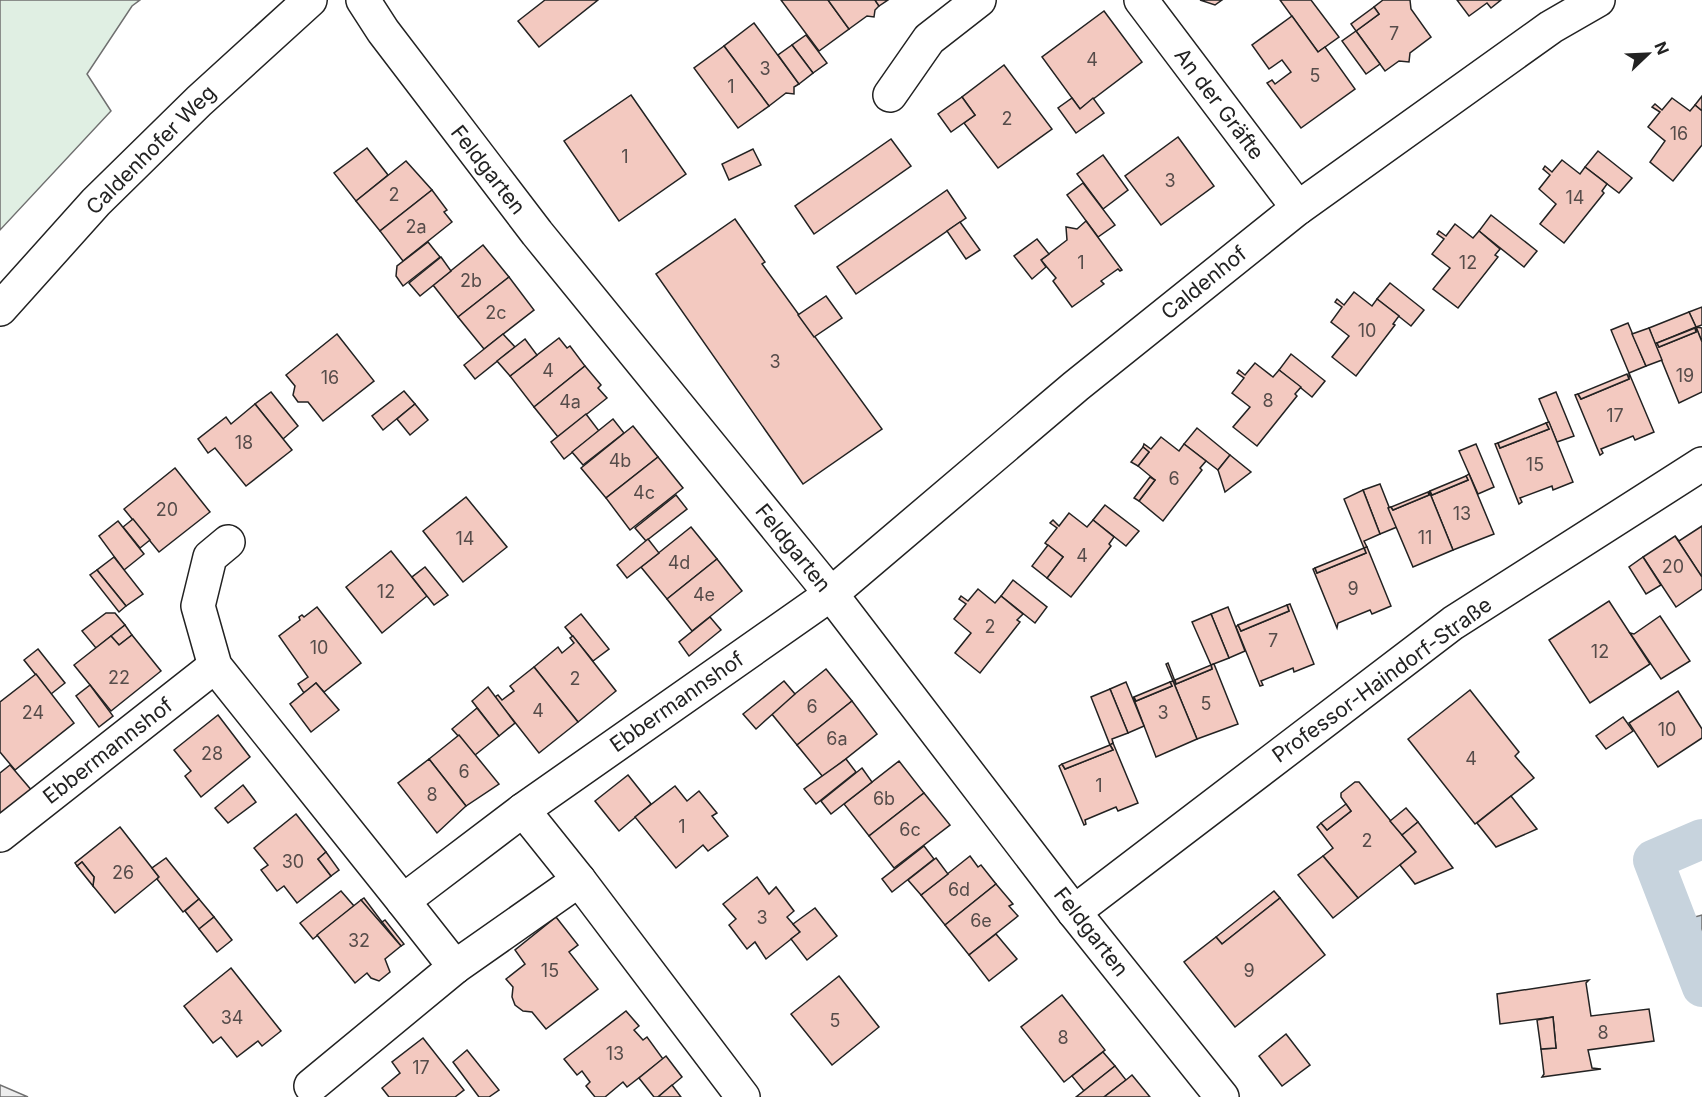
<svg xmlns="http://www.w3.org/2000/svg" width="1702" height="1097" font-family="Inter,sans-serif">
	<rect width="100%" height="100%" fill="#fff"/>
	<polygon fill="#e0efe3" stroke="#6f6f6f" stroke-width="1.5" points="0,0 140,0 132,6 87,74 111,111 0,230"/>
	<polygon fill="#ededed" stroke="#6f6f6f" stroke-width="1.5" points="0,1085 28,1097 0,1097"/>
	<polygon fill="#c7d3dd" stroke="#6f6f6f" stroke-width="1.5" points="1675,912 1695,917 1702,915 1702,936 1686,940"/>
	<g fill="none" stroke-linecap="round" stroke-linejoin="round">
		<polyline stroke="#c7d3dd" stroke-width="40" points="1702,839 1653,860 1702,987"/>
	</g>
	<g fill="#f3c9c0" stroke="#222" stroke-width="1.5">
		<polygon points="545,0 598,0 539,47 518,21"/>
		<polygon points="781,0 828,0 849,29 819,51"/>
		<polygon points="828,0 875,0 879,6 875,10 874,17 867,16 849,29"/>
		<polygon points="875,0 888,0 879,6"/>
		<polygon points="1200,0 1222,0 1215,5"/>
		<polygon points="1280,0 1311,0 1339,37 1318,52"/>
		<polygon points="1383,0 1410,0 1411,9 1431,37 1410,53 1409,62 1399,61 1385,71 1356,31 1379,14 1374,7"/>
		<polygon points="1457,0 1501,0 1491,8 1487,3 1469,16"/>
		<polygon points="1374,7 1379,14 1356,31 1351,24"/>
		<polygon points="1104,11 1142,62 1080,109 1042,57"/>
		<polygon points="1292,16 1318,52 1325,47 1355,89 1301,128 1267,83 1272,80 1275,84 1291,72 1282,60 1269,69 1252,45"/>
		<polygon points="754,23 799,84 794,87 794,94 786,93 769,106 724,46"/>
		<polygon points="1356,31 1380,64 1366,74 1342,41"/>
		<polygon points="806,35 827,63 813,73 792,45"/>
		<polygon points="792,45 813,73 799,84 778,55"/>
		<polygon points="724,46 769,106 738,128 694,68"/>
		<polygon points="1004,65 1052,129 998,168 964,123 975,115 962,97"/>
		<polygon points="631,95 686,174 619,221 564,141"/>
		<polygon points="1702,96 1702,111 1695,105"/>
		<polygon points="962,97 975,115 951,132 938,114"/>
		<polygon points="1072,98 1080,109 1093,98 1104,113 1076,133 1058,108"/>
		<polygon points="1672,98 1690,111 1695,105 1702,111 1702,145 1673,181 1650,162 1665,141 1648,127 1660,112 1652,107 1655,104 1662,110"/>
		<polygon points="1178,137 1214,186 1161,225 1125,176"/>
		<polygon points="891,139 911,166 814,234 795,206"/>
		<polygon points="367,148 388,175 356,201 334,173"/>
		<polygon points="753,149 761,165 729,180 722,164"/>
		<polygon points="1598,151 1632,178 1619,193 1585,167"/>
		<polygon points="1103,155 1128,190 1103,209 1077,174"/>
		<polygon points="1562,160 1580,174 1585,167 1607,184 1602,191 1604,193 1564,243 1540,224 1556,204 1539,189 1550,175 1543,169 1545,166 1552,172"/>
		<polygon points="406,161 432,190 380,231 356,201"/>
		<polygon points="1083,183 1115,225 1098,237 1067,195"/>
		<polygon points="432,190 447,210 444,212 452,222 403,261 380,231"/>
		<polygon points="947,190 966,218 856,294 837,267"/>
		<polygon points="1491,215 1537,251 1524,267 1479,231"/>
		<polygon points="735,219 765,262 762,264 882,429 803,484 656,274"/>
		<polygon points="1086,221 1122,270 1120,271 1118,269 1101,281 1104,284 1072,307 1053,281 1056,278 1041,260 1067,240 1066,227 1077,229"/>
		<polygon points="960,222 980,250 966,259 947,231"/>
		<polygon points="1455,224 1473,238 1479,231 1500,249 1495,255 1498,257 1458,308 1433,289 1450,268 1432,254 1444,239 1437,234 1439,231 1446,236"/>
		<polygon points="1037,239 1049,254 1041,260 1046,267 1032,279 1014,256"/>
		<polygon points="428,242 440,257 403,286 396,276 397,266"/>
		<polygon points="483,245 509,277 458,317 433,285"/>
		<polygon points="441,257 451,271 420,296 409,283"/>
		<polygon points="509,277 534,310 484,349 458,317"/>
		<polygon points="1390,283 1424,310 1411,326 1377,299"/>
		<polygon points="1354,292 1372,306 1377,299 1399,316 1393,324 1395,325 1356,376 1332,357 1349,336 1331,322 1342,307 1335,302 1337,299 1344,305"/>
		<polygon points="826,296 842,318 814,337 798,315"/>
		<polygon points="1702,307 1702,325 1696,327 1689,312"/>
		<polygon points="1689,312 1696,327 1655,344 1649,328"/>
		<polygon points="1628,323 1646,366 1629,373 1611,330"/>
		<polygon points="1696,327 1702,328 1702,342"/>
		<polygon points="1696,327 1702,342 1702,392 1679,403 1655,344 1657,343 1659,347 1696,332"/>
		<polygon points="1649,328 1662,360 1646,366 1632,334"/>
		<polygon points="1695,328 1696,332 1659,347 1657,343"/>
		<polygon points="337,334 374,381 323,421 308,402 298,402 293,395 295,386 286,375"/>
		<polygon points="503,334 515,347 475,379 464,365"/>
		<polygon points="559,338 567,348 570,346 585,366 534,407 510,376"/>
		<polygon points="525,339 537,355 510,376 497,361"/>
		<polygon points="1291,354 1325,381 1312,397 1279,370"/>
		<polygon points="1255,363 1273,377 1279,370 1301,387 1295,394 1297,396 1257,446 1233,427 1250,407 1232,393 1244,378 1237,373 1239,370 1245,375"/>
		<polygon points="585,366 601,385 598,388 607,398 558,437 534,407"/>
		<polygon points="1629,373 1654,432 1635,440 1633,436 1601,449 1603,453 1600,455 1575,395 1578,394 1581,399 1629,379"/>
		<polygon points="1627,374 1629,379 1581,399 1578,394"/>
		<polygon points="404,391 415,404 383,430 372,416"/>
		<polygon points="271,392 298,426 283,439 255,404"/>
		<polygon points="1556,392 1574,436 1557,442 1539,399"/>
		<polygon points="255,404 292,450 246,486 215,448 208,453 198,439 226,417 231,424"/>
		<polygon points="415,404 428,420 410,435 397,419"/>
		<polygon points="586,414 599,431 564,459 551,442"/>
		<polygon points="613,419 624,433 583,465 572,452"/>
		<polygon points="1549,422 1573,482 1553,490 1552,486 1520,498 1522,502 1519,504 1495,444 1498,443 1500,448 1549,429 1546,423"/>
		<polygon points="1546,423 1549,429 1500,448 1498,443"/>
		<polygon points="633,426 658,457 606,498 581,468"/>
		<polygon points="1197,428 1230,455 1218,470 1184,444"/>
		<polygon points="1161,437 1179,451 1184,444 1206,461 1200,468 1202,470 1163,521 1139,501 1155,480 1138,466 1149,452 1143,447 1144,444 1151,449"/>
		<polygon points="1476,444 1494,487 1478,494 1459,451"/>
		<polygon points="1143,447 1149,452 1138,466 1131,462"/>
		<polygon points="1230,455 1251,472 1225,492 1218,470"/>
		<polygon points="658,457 683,488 630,530 606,498"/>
		<polygon points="175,468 210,512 159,552 124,509"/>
		<polygon points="1469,474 1494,534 1453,550 1429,491 1432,495 1468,480 1466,476"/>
		<polygon points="1466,476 1468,480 1432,495 1430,491"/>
		<polygon points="1150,477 1155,480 1139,501 1134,498"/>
		<polygon points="1380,484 1397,527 1380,534 1363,490"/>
		<polygon points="1363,490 1380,534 1364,541 1367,547 1364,548 1344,499"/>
		<polygon points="1429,491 1453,550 1413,567 1388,508 1391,507 1393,510 1429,495"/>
		<polygon points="1428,492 1429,495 1393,510 1391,507"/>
		<polygon points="676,495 687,509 646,541 635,528"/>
		<polygon points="466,497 507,547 463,582 423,531"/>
		<polygon points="1105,505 1139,531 1126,546 1093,520"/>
		<polygon points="1069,513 1087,527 1093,520 1114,537 1109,544 1111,546 1071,597 1047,578 1063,557 1045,543 1057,528 1050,523 1053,520 1059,526"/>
		<polygon points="133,519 150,540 140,548 123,527"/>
		<polygon points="118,521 144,554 124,570 99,536"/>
		<polygon points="1702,526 1702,577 1675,536 1679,541"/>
		<polygon points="691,527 717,559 667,599 641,567"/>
		<polygon points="1675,536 1702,577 1702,589 1676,607 1643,557"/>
		<polygon points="648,539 659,553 627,578 617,565"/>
		<polygon points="1048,545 1063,557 1047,578 1032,566"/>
		<polygon points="1367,547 1391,606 1372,614 1370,610 1338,623 1337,628 1313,569 1315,568 1317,573 1366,553 1364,548"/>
		<polygon points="1364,548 1366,553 1317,573 1315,568"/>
		<polygon points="391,551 427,596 382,633 346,587"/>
		<polygon points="114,557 143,594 126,606 97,570"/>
		<polygon points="1643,557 1661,585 1646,594 1629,567"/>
		<polygon points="717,559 742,591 692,631 667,599"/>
		<polygon points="425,567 448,595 434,605 412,577"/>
		<polygon points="97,570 126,606 119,612 90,575"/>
		<polygon points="1013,580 1047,607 1035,623 1001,596"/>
		<polygon points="978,589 995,603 1001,596 1023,614 1017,620 1020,622 980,673 955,653 971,633 954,619 966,604 959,599 961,596 968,601"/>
		<polygon points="1609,601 1650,664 1590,703 1549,640"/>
		<polygon points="1290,604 1314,664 1294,672 1293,668 1261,681 1263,685 1260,686 1236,627 1238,625 1241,631 1289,611 1287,605"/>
		<polygon points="1287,605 1289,611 1241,631 1238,625"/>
		<polygon points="317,607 361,663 324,692 316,683 304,693 298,684 308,677 279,636 300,620 299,617 302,615 304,617"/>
		<polygon points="1228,607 1245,651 1229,658 1211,614"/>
		<polygon points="106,613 115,613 125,625 96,648 82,631"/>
		<polygon points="581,614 609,649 593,661 565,627"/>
		<polygon points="1211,614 1229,658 1211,665 1192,622"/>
		<polygon points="1660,616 1690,661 1661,679 1630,633 1634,634"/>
		<polygon points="710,617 721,630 689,656 679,642"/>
		<polygon points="125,625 132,635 119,645 111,636"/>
		<polygon points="132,635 161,671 111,711 74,665 111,636 119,645"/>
		<polygon points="573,636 616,691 578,722 534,667 558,647 562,653 574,643 570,638"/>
		<polygon points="38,649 65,683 51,694 24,660"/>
		<polygon points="1168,663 1176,684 1212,669 1211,665 1214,664 1238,724 1197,739 1166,664"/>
		<polygon points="1211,665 1212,669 1176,684 1175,680"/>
		<polygon points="534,667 578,722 539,753 495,697 498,695 502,700 514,691 510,686"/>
		<polygon points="826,669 852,701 797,745 771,713"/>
		<polygon points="36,674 74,723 15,770 0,752 0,702"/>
		<polygon points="784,681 795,694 756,729 743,714"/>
		<polygon points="1173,681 1197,739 1156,757 1133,697 1136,701 1172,686 1170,682"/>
		<polygon points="1126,682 1144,726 1128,733 1110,689"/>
		<polygon points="1170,682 1172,686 1136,701 1134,697"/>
		<polygon points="316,683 339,710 311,732 290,704"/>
		<polygon points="90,685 113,716 99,727 76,696"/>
		<polygon points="488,687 515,723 499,736 472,701"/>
		<polygon points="1110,689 1128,733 1112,739 1113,743 1110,745 1091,697"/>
		<polygon points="1470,690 1519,752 1515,756 1534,778 1475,824 1408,739"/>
		<polygon points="1678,691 1702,729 1702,738 1658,767 1629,723"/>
		<polygon points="852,701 877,734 823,777 797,745"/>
		<polygon points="477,708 499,736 475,755 452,729"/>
		<polygon points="218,715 250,757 201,797 185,776 191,771 174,750"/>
		<polygon points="1623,717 1633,731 1606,749 1596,736"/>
		<polygon points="459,735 499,784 466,806 429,759"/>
		<polygon points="1113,743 1138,803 1118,811 1116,807 1085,820 1086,824 1084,825 1059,766 1062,764 1065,769 1113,750 1110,745"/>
		<polygon points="1110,745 1113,750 1065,769 1062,764"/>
		<polygon points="429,759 466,806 437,833 398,783"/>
		<polygon points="846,759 856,772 816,804 804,789"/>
		<polygon points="899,761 924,793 869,836 844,804"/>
		<polygon points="10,765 33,792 0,818 0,773"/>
		<polygon points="862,768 872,782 831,814 821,801"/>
		<polygon points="628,775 651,804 619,831 595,801"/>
		<polygon points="1355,782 1359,782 1416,852 1358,898 1323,856 1333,848 1317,827 1321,823 1327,830 1351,811 1341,797 1341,793"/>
		<polygon points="243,785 256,802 228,823 215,808"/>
		<polygon points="675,786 687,801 699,791 717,813 712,816 728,836 708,851 703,845 676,868 635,817"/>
		<polygon points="924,793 950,825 894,868 869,836"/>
		<polygon points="1511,796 1537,829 1496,847 1477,823"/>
		<polygon points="1346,804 1351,811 1327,830 1321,823"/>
		<polygon points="1406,808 1418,822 1402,835 1390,821"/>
		<polygon points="296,814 326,852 318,859 331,876 297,903 284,886 277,891 261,870 268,865 254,848"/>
		<polygon points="1418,822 1453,868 1415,884 1400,865 1416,852 1402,835"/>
		<polygon points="120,827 159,877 115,913 93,886 94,877 82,862 77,866 75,863"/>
		<polygon points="924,846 934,859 892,892 882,879"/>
		<polygon points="326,852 339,870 331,876 318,859"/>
		<polygon points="970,856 978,867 981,865 996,884 945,925 921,895"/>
		<polygon points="1323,856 1358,898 1333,918 1298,875"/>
		<polygon points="166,858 199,899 183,912 157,879 159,877 152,868"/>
		<polygon points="936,858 948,874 921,895 908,880"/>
		<polygon points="82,862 94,877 93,886 77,866"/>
		<polygon points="757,877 769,894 776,887 794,911 787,917 800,932 766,959 755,942 747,949 729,925 736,919 723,904"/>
		<polygon points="996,884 1013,904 1009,906 1018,916 969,955 945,925"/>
		<polygon points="341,891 354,906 313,939 300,923"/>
		<polygon points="1274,891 1280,898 1222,944 1216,937"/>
		<polygon points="364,898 382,922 385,920 404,944 401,946 382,922 380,924 361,900"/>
		<polygon points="1280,898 1325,955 1235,1027 1184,962 1216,937 1222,944"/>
		<polygon points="199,899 214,917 199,929 185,911"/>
		<polygon points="361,900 401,946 385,959 390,972 379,981 371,978 367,973 355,983 317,935"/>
		<polygon points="815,908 837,936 807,960 791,939 800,932 793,924"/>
		<polygon points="214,917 232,940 217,952 199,929"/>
		<polygon points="556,917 578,945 569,952 598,989 546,1029 532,1012 523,1011 515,1005 512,997 513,987 506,979 525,964 515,950"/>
		<polygon points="996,934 1017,959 989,981 969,955"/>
		<polygon points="231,968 281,1031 262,1046 258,1041 237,1057 221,1037 213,1043 184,1006"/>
		<polygon points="839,976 879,1027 832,1065 791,1014"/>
		<polygon points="1589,980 1586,983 1591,1016 1649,1009 1654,1041 1588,1050 1592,1068 1601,1069 1542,1077 1544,1074 1541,1049 1556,1048 1553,1017 1500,1024 1497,994"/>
		<polygon points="1062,995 1105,1050 1064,1082 1021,1027"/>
		<polygon points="626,1011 639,1026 634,1030 643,1040 647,1037 663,1059 627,1087 623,1082 605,1097 595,1097 586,1086 590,1082 582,1071 577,1075 564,1059"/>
		<polygon points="1553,1017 1556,1048 1541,1049 1537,1020"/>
		<polygon points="1286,1034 1310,1065 1282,1086 1259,1056"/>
		<polygon points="423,1038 464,1090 455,1097 389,1097 382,1088 400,1073 392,1062"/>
		<polygon points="467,1050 499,1090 489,1097 479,1097 453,1062"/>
		<polygon points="1103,1052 1115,1066 1084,1091 1072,1076"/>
		<polygon points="666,1056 682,1077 658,1097 654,1097 639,1078"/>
		<polygon points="1115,1066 1126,1080 1104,1097 1076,1097"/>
		<polygon points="1132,1075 1150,1097 1104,1097 1126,1080"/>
		<polygon points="672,1085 681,1097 658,1097"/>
	</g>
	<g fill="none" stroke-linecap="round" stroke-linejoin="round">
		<g stroke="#222" stroke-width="36">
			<g id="minor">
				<polyline points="363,0 383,31 537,233 831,594 1074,912 1222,1097"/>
				<polyline points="1141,0 1298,208"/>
				<polyline points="890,95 929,39 979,0"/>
				<polyline points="228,542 210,557 198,606 215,666 403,901 523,810 831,594 1076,386 1298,208 1551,27 1598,0"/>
				<polyline points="0,835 215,666"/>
				<polyline points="579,880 743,1097"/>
				<polyline points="403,901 455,967 579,880 523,810"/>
				<polyline points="1074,912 1453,623 1702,464"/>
				<polyline points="311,1086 455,967"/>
			</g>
		</g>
		<g stroke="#222" stroke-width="36">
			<polyline id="secondary" points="0,309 96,202 199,101 310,0"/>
		</g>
		<use href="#minor" stroke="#fff" stroke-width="33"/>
		<use href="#secondary" stroke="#fff" stroke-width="33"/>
	</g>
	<g text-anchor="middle" stroke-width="4.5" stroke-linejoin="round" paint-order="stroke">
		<g font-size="18" fill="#564c4a">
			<text x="1394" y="40">7</text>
			<text x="1092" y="66">4</text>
			<text x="765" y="75">3</text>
			<text x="1315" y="82">5</text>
			<text x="731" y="93">1</text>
			<text x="1007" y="125">2</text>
			<text x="1679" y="140">16</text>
			<text x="625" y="163">1</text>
			<text x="1170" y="187">3</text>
			<text x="394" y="201">2</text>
			<text x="1575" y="204">14</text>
			<text x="416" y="233">2a</text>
			<text x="1081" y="269">1</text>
			<text x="1468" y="269">12</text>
			<text x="471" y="287">2b</text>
			<text x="496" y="319">2c</text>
			<text x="1367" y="337">10</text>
			<text x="775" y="368">3</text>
			<text x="548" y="377">4</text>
			<text x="1685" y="382">19</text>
			<text x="330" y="384">16</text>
			<text x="1268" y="407">8</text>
			<text x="570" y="408">4a</text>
			<text x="1615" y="422">17</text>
			<text x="244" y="449">18</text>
			<text x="620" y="467">4b</text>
			<text x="1535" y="471">15</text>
			<text x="1174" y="485">6</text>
			<text x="644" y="499">4c</text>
			<text x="167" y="516">20</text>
			<text x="1462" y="520">13</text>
			<text x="1425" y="544">11</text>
			<text x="465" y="545">14</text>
			<text x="1082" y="562">4</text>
			<text x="679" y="569">4d</text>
			<text x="1673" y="573">20</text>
			<text x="1353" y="595">9</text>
			<text x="386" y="598">12</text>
			<text x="704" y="601">4e</text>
			<text x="990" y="633">2</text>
			<text x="1273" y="647">7</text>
			<text x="319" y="654">10</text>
			<text x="1600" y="658">12</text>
			<text x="119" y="684">22</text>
			<text x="575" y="685">2</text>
			<text x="1206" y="710">5</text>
			<text x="812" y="713">6</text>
			<text x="538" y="717">4</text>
			<text x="33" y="719">24</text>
			<text x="1163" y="719">3</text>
			<text x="1667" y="736">10</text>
			<text x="837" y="745">6a</text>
			<text x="212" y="760">28</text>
			<text x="1471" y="765">4</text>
			<text x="464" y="778">6</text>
			<text x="1099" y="792">1</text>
			<text x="432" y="801">8</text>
			<text x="884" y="805">6b</text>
			<text x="682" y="833">1</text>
			<text x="910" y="836">6c</text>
			<text x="1367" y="847">2</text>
			<text x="293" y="868">30</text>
			<text x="123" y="879">26</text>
			<text x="959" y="896">6d</text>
			<text x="762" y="924">3</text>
			<text x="981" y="927">6e</text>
			<text x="359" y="947">32</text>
			<text x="550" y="977">15</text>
			<text x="1249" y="977">9</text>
			<text x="232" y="1024">34</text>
			<text x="835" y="1027">5</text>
			<text x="1603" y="1039">8</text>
			<text x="1063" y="1044">8</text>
			<text x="615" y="1060">13</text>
			<text x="421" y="1074">17</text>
		</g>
		<g font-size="21" fill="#222" stroke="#fff">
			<text transform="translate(1219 104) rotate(53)" y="7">An der Gräfte</text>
			<text transform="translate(151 150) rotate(-45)" y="7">Caldenhofer Weg</text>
			<text transform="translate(488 170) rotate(52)" y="7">Feldgarten</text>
			<text transform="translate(1204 283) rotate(-39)" y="7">Caldenhof</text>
			<text transform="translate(793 548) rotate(51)" y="7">Feldgarten</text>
			<text transform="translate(1382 680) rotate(-36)" y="7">Professor-Haindorf-Straße</text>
			<text transform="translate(677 702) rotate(-35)" y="7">Ebbermannshof</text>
			<text transform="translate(108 751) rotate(-38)" y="7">Ebbermannshof</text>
			<text transform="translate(1091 932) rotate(52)" y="7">Feldgarten</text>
		</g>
	</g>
	<g transform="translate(1648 54) rotate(67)" stroke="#ffffff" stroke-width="4.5" paint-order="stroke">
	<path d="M0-4.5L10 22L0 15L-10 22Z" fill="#222222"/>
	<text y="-9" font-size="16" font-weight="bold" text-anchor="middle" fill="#222222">N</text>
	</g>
</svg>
